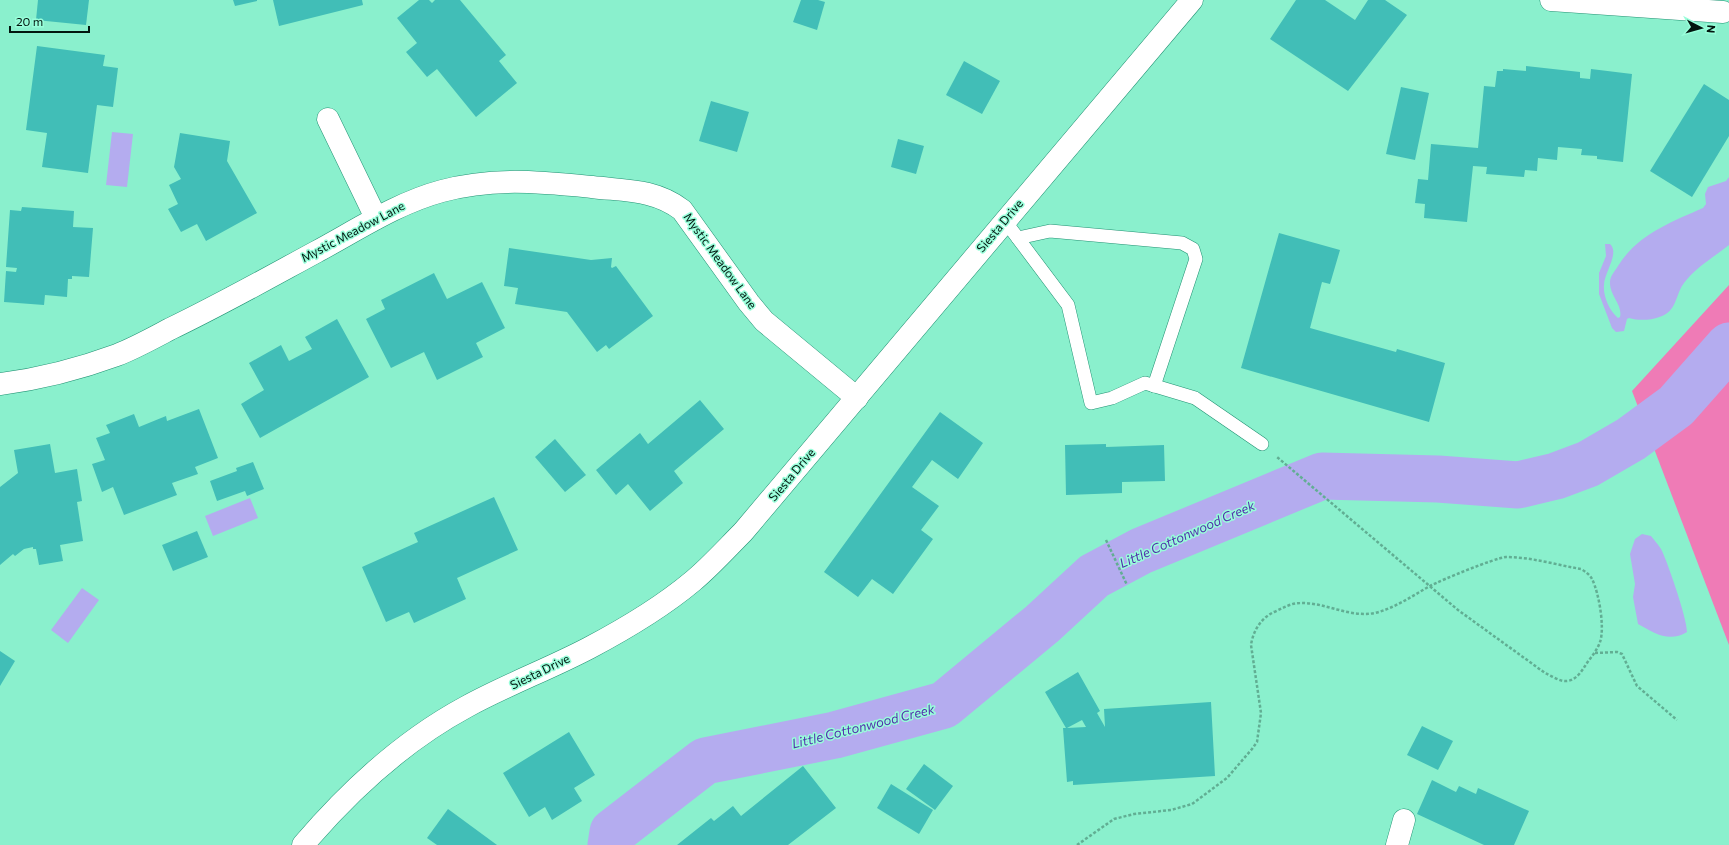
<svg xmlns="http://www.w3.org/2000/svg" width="1729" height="845" font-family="Commissioner,sans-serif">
	<rect width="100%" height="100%" fill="#8af0cd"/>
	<polygon fill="#ef7bb6" points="1729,285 1729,645 1632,391"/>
	<g fill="#b4acef">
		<polygon points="112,132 133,134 127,187 106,185"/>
		<path d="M 1729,177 L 1729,245 C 1714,257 1695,268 1684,283 C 1678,291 1677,301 1672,308 C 1664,320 1642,322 1629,318 L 1627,319 L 1624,331 L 1616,332 L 1612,328 L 1599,294 L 1599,273 L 1606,256 L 1605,244 L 1610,244 C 1620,253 1604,273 1604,285 C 1603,296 1609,310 1618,318 L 1620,317 C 1623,305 1609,295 1610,282 C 1610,276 1615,271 1618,266 C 1637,235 1671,222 1703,208 L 1706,204 L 1705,194 L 1708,187 L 1726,181 Z"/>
		<polygon points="250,498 258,518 213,536 205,516"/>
		<path d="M 1642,534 L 1651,536 C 1654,540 1658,544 1661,549 C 1667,560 1688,621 1687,632 C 1669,643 1654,633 1638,624 L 1633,597 L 1635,584 L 1630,554 L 1635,539 Z"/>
		<polygon points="82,588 99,600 68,643 51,630"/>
	</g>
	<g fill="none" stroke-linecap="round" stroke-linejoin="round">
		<polyline stroke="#b4acef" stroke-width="47" points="611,845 613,832 705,761 835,735 944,705 1042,624 1094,576 1141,551 1322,476 1438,479 1518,485 1556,476 1588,464 1631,439 1676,406 1729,346"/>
	</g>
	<g fill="#41beb7" fill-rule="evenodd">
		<polygon points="38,0 89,0 86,25 36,20"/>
		<polygon points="233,0 257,0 257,1 235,6"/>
		<polygon points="273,0 362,0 363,5 279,26"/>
		<polygon points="419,0 429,0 432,3 435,0 460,0 506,55 499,61 517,83 476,117 437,69 427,77 406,52 417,43 397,18"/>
		<polygon points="801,0 818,0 825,2 817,30 793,22"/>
		<polygon points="1296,0 1325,0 1355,20 1368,0 1385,0 1407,15 1348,91 1270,39"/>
		<polygon points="37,46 105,55 103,66 118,68 113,107 97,105 88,173 42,167 47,133 26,130"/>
		<polygon points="964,61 1000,81 982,114 946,95"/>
		<polygon points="1526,66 1580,72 1580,78 1590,79 1591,69 1632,74 1623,162 1597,159 1597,156 1581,155 1582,149 1558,147 1557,160 1538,158 1537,171 1525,170 1524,177 1486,174 1487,167 1473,166 1467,222 1424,218 1425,204 1415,203 1418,179 1428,180 1431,144 1478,148 1484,86 1495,87 1497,71 1503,71 1503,69 1526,71"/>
		<polygon points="1704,84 1729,100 1729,136 1692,197 1650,171"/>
		<polygon points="1401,87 1429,93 1415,160 1386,154"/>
		<polygon points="711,101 749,112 737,152 699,141"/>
		<polygon points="180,133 230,141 227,161 257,213 206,241 197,224 181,232 168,209 178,204 169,185 181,179 174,167"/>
		<polygon points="898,139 924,146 916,174 891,167"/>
		<polygon points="22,207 74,211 73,227 93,228 89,277 72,276 72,279 68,279 67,297 45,295 44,305 4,302 6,271 16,272 17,268 6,267 10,210 21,211"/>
		<polygon points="1279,233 1340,250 1330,284 1322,282 1310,328 1396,352 1397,349 1445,363 1429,422 1241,368"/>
		<polygon points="509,248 591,260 612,258 611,267 612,268 616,266 653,316 609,349 606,345 597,352 567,312 515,304 518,288 504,286"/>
		<polygon points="434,273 447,299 482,282 505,328 476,343 483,357 437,380 424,352 391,368 366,319 385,309 381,300"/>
		<polygon points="337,319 369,377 260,438 241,404 264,390 249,363 281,345 289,361 312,349 305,337"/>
		<polygon points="700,400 724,429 674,471 683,483 650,511 628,484 616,495 596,470 640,433 648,444"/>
		<polygon points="199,409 218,458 195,467 198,474 172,483 177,495 124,515 113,487 102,492 92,464 105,460 96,438 110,433 106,425 134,414 139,427 166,416 167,421"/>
		<polygon points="940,412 983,443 958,479 932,460 912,487 939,506 921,530 933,539 893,594 872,579 858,597 824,572"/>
		<polygon points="555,439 586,475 565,492 535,457"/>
		<polygon points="50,444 55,473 77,469 82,501 77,502 83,541 60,545 63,561 39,565 36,549 33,549 33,547 24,549 15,556 13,554 0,565 0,487 18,473 14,450"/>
		<polygon points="1106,444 1106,447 1164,445 1165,481 1122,482 1122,493 1066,495 1065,445"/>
		<polygon points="253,462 264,489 247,496 245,491 217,501 210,481 237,471 236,468"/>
		<polygon points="494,497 518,550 457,578 466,599 414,623 409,612 386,622 362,567 418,542 414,533"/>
		<polygon points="197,531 208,557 173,571 162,545"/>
		<polygon points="0,651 15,661 0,686"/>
		<path d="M 1078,672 L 1100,711 L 1097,713 L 1105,727 L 1104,709 L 1211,702 L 1215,776 L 1073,785 L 1073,781 L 1067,782 L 1063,728 L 1066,728 L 1045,692 ZM 1082,720 L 1086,727 L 1067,728 Z"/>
		<polygon points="1422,726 1453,741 1438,770 1407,755"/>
		<polygon points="569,732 595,775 574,788 582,801 552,820 545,807 529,817 503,773"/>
		<polygon points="924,764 953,786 935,810 906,789"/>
		<polygon points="803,766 836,808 788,845 677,845 711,818 714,821 733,806 741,816"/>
		<polygon points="1432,780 1456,792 1459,786 1476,794 1478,788 1529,811 1514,845 1484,845 1417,814"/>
		<polygon points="891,784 933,810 919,834 877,808"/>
		<polygon points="448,809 497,845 437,845 427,838"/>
	</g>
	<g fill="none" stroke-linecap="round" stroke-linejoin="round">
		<g stroke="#219273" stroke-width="14">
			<g id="service">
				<polyline points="1005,221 1068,305 1091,403 1112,398 1145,383 1195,398 1262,444"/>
				<polyline points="1018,238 1050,231 1182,243 1193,249 1196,259 1154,386"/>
			</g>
		</g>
		<g stroke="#219273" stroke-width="23">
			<g id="minor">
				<polyline points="1551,0 1723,12"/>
				<polyline points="328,119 376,218"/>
				<path d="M 0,384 C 40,379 79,369 117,355 C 135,348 153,338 170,329 C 220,305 268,278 316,252 C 357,230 397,203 442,191 C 493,177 540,182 592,187 C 625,191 655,189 682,210 L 749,303 L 764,321 L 857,398"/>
				<path d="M 303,845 C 349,791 403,741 466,707 C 506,685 549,669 589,648 C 625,629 662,607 693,581 C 711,566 727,548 743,532 L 1192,0"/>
				<polyline points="1397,845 1404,820"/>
			</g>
		</g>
		<g stroke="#61ae93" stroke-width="2.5" stroke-dasharray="3 2" stroke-linecap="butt">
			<polyline points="1106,540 1127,585"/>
			<polyline points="1595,653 1617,652 1622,654 1637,686 1677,720"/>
			<path d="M 1077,845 L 1114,819 L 1134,814 L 1171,810 L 1192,804 L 1227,778 L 1252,749 L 1257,742 L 1261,713 L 1251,645 C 1253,631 1261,618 1274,612 C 1283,608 1291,603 1300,603 C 1325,602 1349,618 1375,613 C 1395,608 1412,596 1430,586 C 1441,580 1495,558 1506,557 C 1531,557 1557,565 1581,569 C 1586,572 1590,575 1592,579 C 1599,593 1605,628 1600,642 C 1597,651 1590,658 1585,666 C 1581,672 1576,680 1567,681 C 1560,682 1552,676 1545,673 L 1458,610 L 1277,457"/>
		</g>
		<use href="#service" stroke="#fff" stroke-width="13"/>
		<use href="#minor" stroke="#fff" stroke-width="22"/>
	</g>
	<g text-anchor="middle" stroke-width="3" stroke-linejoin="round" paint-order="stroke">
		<g font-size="12" fill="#02160f" stroke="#98feda">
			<text transform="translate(1000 226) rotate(-50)" y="4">Siesta Drive</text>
			<text transform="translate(353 232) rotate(-28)" y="4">Mystic Meadow Lane</text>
			<text transform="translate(720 261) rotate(54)" y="4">Mystic Meadow Lane</text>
			<text transform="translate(792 475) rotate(-50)" y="4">Siesta Drive</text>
			<text transform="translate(540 672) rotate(-26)" y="4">Siesta Drive</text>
		</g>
		<g font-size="13" font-style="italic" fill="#532eac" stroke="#98feda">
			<text transform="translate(1187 534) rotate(-24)" y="5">Little Cottonwood Creek</text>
			<text transform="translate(863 726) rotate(-14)" y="5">Little Cottonwood Creek</text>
		</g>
	</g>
	<g transform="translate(1701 28) rotate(96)" stroke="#98feda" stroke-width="3" paint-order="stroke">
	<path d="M0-3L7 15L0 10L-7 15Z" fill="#02160f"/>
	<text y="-6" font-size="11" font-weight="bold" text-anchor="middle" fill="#02160f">N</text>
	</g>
	<path d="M10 26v6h79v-6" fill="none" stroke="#02160f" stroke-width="2"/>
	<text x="16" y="26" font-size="12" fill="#02160f" stroke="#98feda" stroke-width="3" paint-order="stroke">20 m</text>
</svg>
